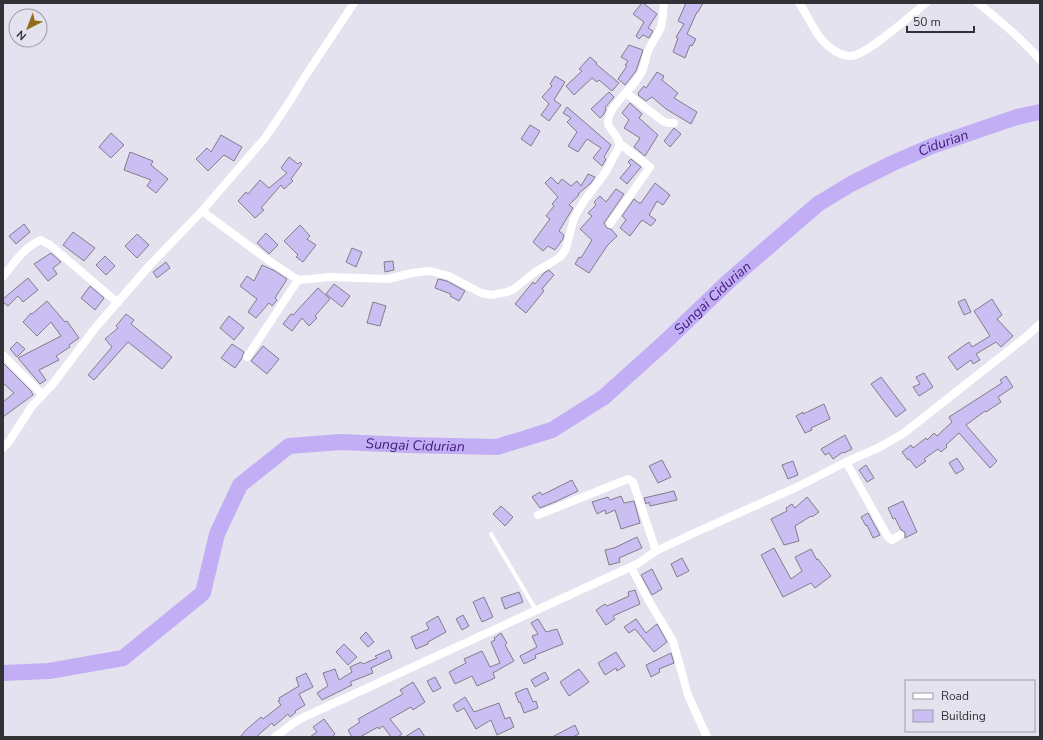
<svg xmlns="http://www.w3.org/2000/svg" width="1043" height="740" font-family="'Nunito Sans',sans-serif">
	<rect width="100%" height="100%" fill="#e4e2ee"/>
	<g fill="none" stroke-linecap="round" stroke-linejoin="round">
		<path stroke="#c1aef4" stroke-width="16" id="s1" d="M 3,673 L 49,671 L 123,658 L 203,593 L 217,534 L 240,485 L 289,446 L 341,442 L 407,445 L 497,447 L 552,430 L 604,397 L 664,343 L 730,280 L 818,204 L 851,184 L 893,163 L 932,146 L 1017,117 L 1040,112"/>
	</g>
	<g fill="#cbbef3" stroke="#807e89">
		<polygon points="642,3 643,3 657,14 648,28 653,31 649,38 643,35 639,39 636,36 644,22 633,14"/>
		<polygon points="686,3 703,3 698,12 697,12 687,34 696,39 692,46 690,45 685,58 673,52 678,38 676,37 684,24 678,21"/>
		<polygon points="629,45 643,50 636,71 625,85 618,79 627,66 625,65 628,61 621,57"/>
		<polygon points="590,57 597,63 596,64 619,83 612,91 599,80 597,82 592,78 574,95 566,86 582,71 579,69"/>
		<polygon points="657,72 664,76 662,80 678,93 674,98 697,112 691,124 666,109 652,97 646,101 638,95 639,94 638,93 644,86 646,88"/>
		<polygon points="555,76 565,82 554,100 561,105 549,121 541,115 549,104 542,97 552,86 550,84"/>
		<polygon points="609,92 614,97 605,108 606,109 604,114 600,118 591,109"/>
		<polygon points="630,103 642,114 639,118 658,135 645,156 634,147 640,138 624,128 629,120 622,113"/>
		<polygon points="567,107 611,145 604,157 606,159 602,166 593,158 601,148 587,139 578,152 568,146 577,132 567,122 571,118 563,113"/>
		<polygon points="530,125 540,131 531,146 521,139"/>
		<polygon points="674,128 681,134 670,147 664,141"/>
		<polygon points="111,133 124,145 111,158 99,147"/>
		<polygon points="221,135 242,147 234,161 224,155 208,171 196,159 207,148 211,152"/>
		<polygon points="130,152 153,161 151,165 168,179 156,193 147,186 151,180 124,170"/>
		<polygon points="289,157 298,164 300,162 302,164 291,179 293,181 284,189 281,185 261,208 264,210 255,218 238,201 246,192 248,194 260,180 269,188 287,173 281,168"/>
		<polygon points="631,159 641,167 627,184 620,178 631,165 628,162"/>
		<polygon points="588,174 595,177 591,183 578,194 579,195 569,205 573,208 559,231 564,235 563,239 555,250 548,246 543,251 533,242 550,219 546,216 554,206 552,204 558,197 545,183 551,177 558,184 562,179 571,186 577,181 581,186"/>
		<polygon points="655,183 670,195 663,205 657,201 649,215 656,220 651,226 642,220 630,236 620,228 626,220 622,216 634,199 639,203 641,203"/>
		<polygon points="616,189 624,194 604,223 607,228 611,229 617,236 607,246 589,273 575,264 579,257 581,258 592,240 580,229 592,216 588,213 596,205 594,202 600,196 606,202"/>
		<polygon points="24,224 30,232 16,244 9,236"/>
		<polygon points="300,225 310,236 307,239 316,245 303,262 296,257 298,255 284,241"/>
		<polygon points="73,232 95,248 84,261 63,245"/>
		<polygon points="266,233 278,245 269,254 257,243"/>
		<polygon points="137,234 149,245 137,258 125,246"/>
		<polygon points="352,248 362,252 356,267 346,262"/>
		<polygon points="51,253 61,262 53,268 57,274 48,281 34,264"/>
		<polygon points="105,256 115,266 106,275 96,265"/>
		<polygon points="393,261 394,270 385,272 384,262"/>
		<polygon points="166,262 170,268 157,278 153,272"/>
		<polygon points="262,265 275,271 287,279 275,298 277,300 272,306 269,303 256,318 248,312 257,299 240,286 247,276 254,281"/>
		<polygon points="549,270 554,275 542,289 544,291 526,313 515,304 533,282 535,284 544,273"/>
		<polygon points="28,278 38,290 23,302 18,296 8,306 3,302 3,299"/>
		<polygon points="438,279 447,281 465,291 459,301 450,296 451,294 435,288"/>
		<polygon points="334,284 350,296 342,307 326,294"/>
		<polygon points="90,286 104,298 95,310 81,298"/>
		<polygon points="318,288 330,299 315,316 317,318 309,326 302,318 292,331 283,324 291,314 293,315"/>
		<polygon points="965,299 971,312 964,315 958,302"/>
		<polygon points="992,299 1002,315 997,319 1013,336 1001,347 996,342 976,354 980,360 973,364 971,360 957,370 948,357 969,342 972,347 990,336 974,311"/>
		<polygon points="47,301 65,322 67,321 79,338 69,345 70,347 56,356 59,360 39,370 46,380 40,384 18,358 61,336 51,322 37,336 23,322 31,313 32,314"/>
		<polygon points="373,302 386,306 380,326 367,323"/>
		<polygon points="126,314 134,320 131,324 172,357 162,369 128,342 94,380 88,375 112,347 105,339 118,328 116,326"/>
		<polygon points="229,316 244,328 234,340 220,328"/>
		<polygon points="17,342 25,349 17,357 10,349"/>
		<polygon points="232,344 244,352 242,358 235,368 221,358"/>
		<polygon points="263,346 279,359 267,374 251,361"/>
		<polygon points="3,363 31,391 33,395 3,417 3,402 14,393 3,383"/>
		<polygon points="924,373 933,387 919,396 913,387 920,384 916,377"/>
		<polygon points="1006,376 1013,387 998,397 1001,402 986,412 985,411 966,425 997,461 990,468 959,433 946,445 947,447 941,452 938,449 924,459 926,461 916,468 909,459 908,460 902,452 911,445 913,448 926,438 927,440 934,433 937,436 952,422 949,417 1002,383 1000,380"/>
		<polygon points="881,377 906,410 896,417 871,384"/>
		<polygon points="824,404 830,419 811,428 812,430 805,433 796,416 803,412 803,414"/>
		<polygon points="845,435 852,449 844,453 843,452 833,459 829,453 825,455 821,449"/>
		<polygon points="957,458 964,469 956,474 949,463"/>
		<polygon points="662,460 671,477 658,483 649,466"/>
		<polygon points="793,461 798,475 788,479 782,465"/>
		<polygon points="866,465 874,478 867,482 859,470"/>
		<polygon points="572,480 578,491 555,502 540,508 532,497 540,492 542,495"/>
		<polygon points="674,491 677,500 650,506 649,502 646,504 644,498"/>
		<polygon points="621,496 624,503 634,501 640,523 621,529 615,510 606,514 605,510 597,514 592,502 608,497 610,500"/>
		<polygon points="807,497 819,512 812,517 811,516 795,526 799,541 784,545 771,519 787,511 786,508 792,504 795,508"/>
		<polygon points="903,501 917,532 905,538 905,532 901,530 895,518 893,519 888,508"/>
		<polygon points="501,506 513,517 505,526 493,514"/>
		<polygon points="868,513 880,535 873,538 867,525 866,526 861,517"/>
		<polygon points="637,537 642,548 619,558 620,562 609,565 605,550 614,548"/>
		<polygon points="774,548 791,579 802,571 795,557 811,549 817,560 818,559 831,576 815,588 811,583 783,597 761,555"/>
		<polygon points="682,558 689,571 677,577 671,564"/>
		<polygon points="652,569 662,589 652,595 641,575"/>
		<polygon points="635,590 640,604 613,616 615,619 606,625 596,610 605,604 607,606 629,596 628,592"/>
		<polygon points="519,592 523,602 505,609 501,598"/>
		<polygon points="484,597 493,617 482,622 473,602"/>
		<polygon points="463,615 469,626 462,630 456,619"/>
		<polygon points="438,616 446,632 428,642 428,644 416,649 411,637 429,629 426,623"/>
		<polygon points="538,619 546,632 557,629 563,644 535,655 536,658 524,664 520,656 537,647 532,636 538,634 531,623"/>
		<polygon points="636,619 646,633 657,624 667,642 654,652 635,629 629,633 624,627"/>
		<polygon points="366,632 374,642 368,647 360,638"/>
		<polygon points="501,633 507,643 505,645 514,661 493,673 495,678 477,686 472,676 455,684 449,672 466,663 464,659 482,651 490,667 500,663 491,642 495,640 494,638"/>
		<polygon points="344,644 357,657 348,665 336,652"/>
		<polygon points="389,650 392,658 371,668 373,673 350,682 352,685 322,700 317,693 328,686 323,673 335,669 339,680 352,672 350,667 361,662 363,664 377,658 375,656"/>
		<polygon points="616,652 625,666 617,671 616,668 605,675 598,663"/>
		<polygon points="671,653 674,663 659,669 660,672 651,677 646,665"/>
		<polygon points="579,669 589,682 569,696 560,682"/>
		<polygon points="545,672 549,679 535,687 531,680"/>
		<polygon points="306,673 313,687 299,694 305,705 295,711 296,712 290,717 288,714 274,726 272,723 256,737 240,737 246,730 261,717 263,719 281,705 278,701 280,700 279,698 299,686 296,678"/>
		<polygon points="435,677 441,688 433,692 427,681"/>
		<polygon points="413,682 425,702 413,710 411,707 390,719 402,734 398,737 391,737 383,726 379,729 378,727 360,737 352,737 348,730 360,722 358,719 403,694 400,690"/>
		<polygon points="527,688 533,702 536,701 538,708 524,713 520,702 519,703 515,693"/>
		<polygon points="465,697 474,712 499,703 505,719 510,717 514,727 497,735 491,720 476,729 464,708 457,712 453,705"/>
		<polygon points="324,719 335,734 332,737 310,737 317,732 313,727"/>
		<polygon points="575,725 579,734 573,737 552,737"/>
		<polygon points="419,728 425,737 405,737"/>
	</g>
	<g fill="none" stroke-linecap="round" stroke-linejoin="round">
		<polyline stroke="#fff" stroke-width="4" points="491,534 536,610"/>
		<g stroke="#fff" stroke-width="8">
			<path d="M 799,3 C 808,15 813,31 824,42 C 830,49 841,56 851,56 C 867,55 911,15 926,3"/>
			<path d="M 978,3 C 1000,21 1022,39 1040,60"/>
			<polyline points="626,93 663,121 668,123 674,123"/>
			<path d="M 202,211 L 268,260 L 298,280 L 331,277 L 388,279 L 412,273 L 430,271 L 449,276 L 481,293 L 491,295 L 507,292 L 514,289 L 535,272 L 554,261 L 560,257 L 566,249 L 574,218 L 584,201 L 605,173 L 619,147 C 621,135 606,129 608,120 C 611,104 632,89 640,75 C 645,68 645,57 649,49 C 652,42 658,35 661,27 C 663,20 663,11 664,3"/>
			<polyline points="610,224 650,167 619,143"/>
			<path d="M 3,277 C 14,263 24,247 41,240 L 50,245 L 118,303"/>
			<polyline points="3,355 43,395"/>
			<polyline points="247,357 298,280"/>
			<polyline points="3,448 8,443 32,406 52,385 96,327 150,265 202,211 265,138 288,104 304,78 354,3"/>
			<polyline points="846,462 888,537 892,540 900,535"/>
			<polyline points="538,515 628,479 633,482 656,551"/>
			<polyline points="631,567 649,601 673,641 688,695 707,737"/>
			<polyline points="275,737 295,722 304,717 637,564 656,551 692,534 795,488 846,462 880,447 904,433 1027,336 1040,324"/>
		</g>
	</g>
	<g text-anchor="middle" stroke-width="3.5" stroke-linejoin="round" paint-order="stroke">
		<g font-size="14" font-style="italic" fill="#43197c" stroke="#e4e2ee">
			<text dy="5" stroke="none"><textPath href="#s1" startOffset="1157">Cidurian</textPath></text>
			<text dy="5" stroke="none"><textPath href="#s1" startOffset="876">Sungai Cidurian</textPath></text>
			<text dy="5" stroke="none"><textPath href="#s1" startOffset="528">Sungai Cidurian</textPath></text>
		</g>
	</g>
	<rect width="1043" height="740" fill="none" stroke="#323136" stroke-width="8"/>
	<rect x="905" y="680" width="130" height="52" fill="#e4e2ee" stroke="#9d9ba4"/>
	<rect x="913" y="693" width="20" height="6" fill="#ffffff" stroke="#9d9ba4"/>
	<text x="941" y="700" font-size="12" fill="#323136">Road</text>
	<rect x="913" y="710" width="20" height="12" fill="#cbbef3" stroke="#9d9ba4"/>
	<text x="941" y="720" font-size="12" fill="#323136">Building</text>
	<g transform="translate(28 28) rotate(222)"><circle r="19" fill="#e4e2ee" stroke="#9d9ba4"/>
	<path d="M0-3L7 15L0 10L-7 15Z" fill="#946c16"/>
	<text y="-6" font-size="11" font-weight="bold" text-anchor="middle" fill="#323136">N</text>
	</g>
	<path d="M907 26v6h67v-6" fill="none" stroke="#323136" stroke-width="2"/>
	<text x="913" y="26" font-size="12" fill="#323136" stroke="#e4e2ee" stroke-width="3" paint-order="stroke">50 m</text>
</svg>
